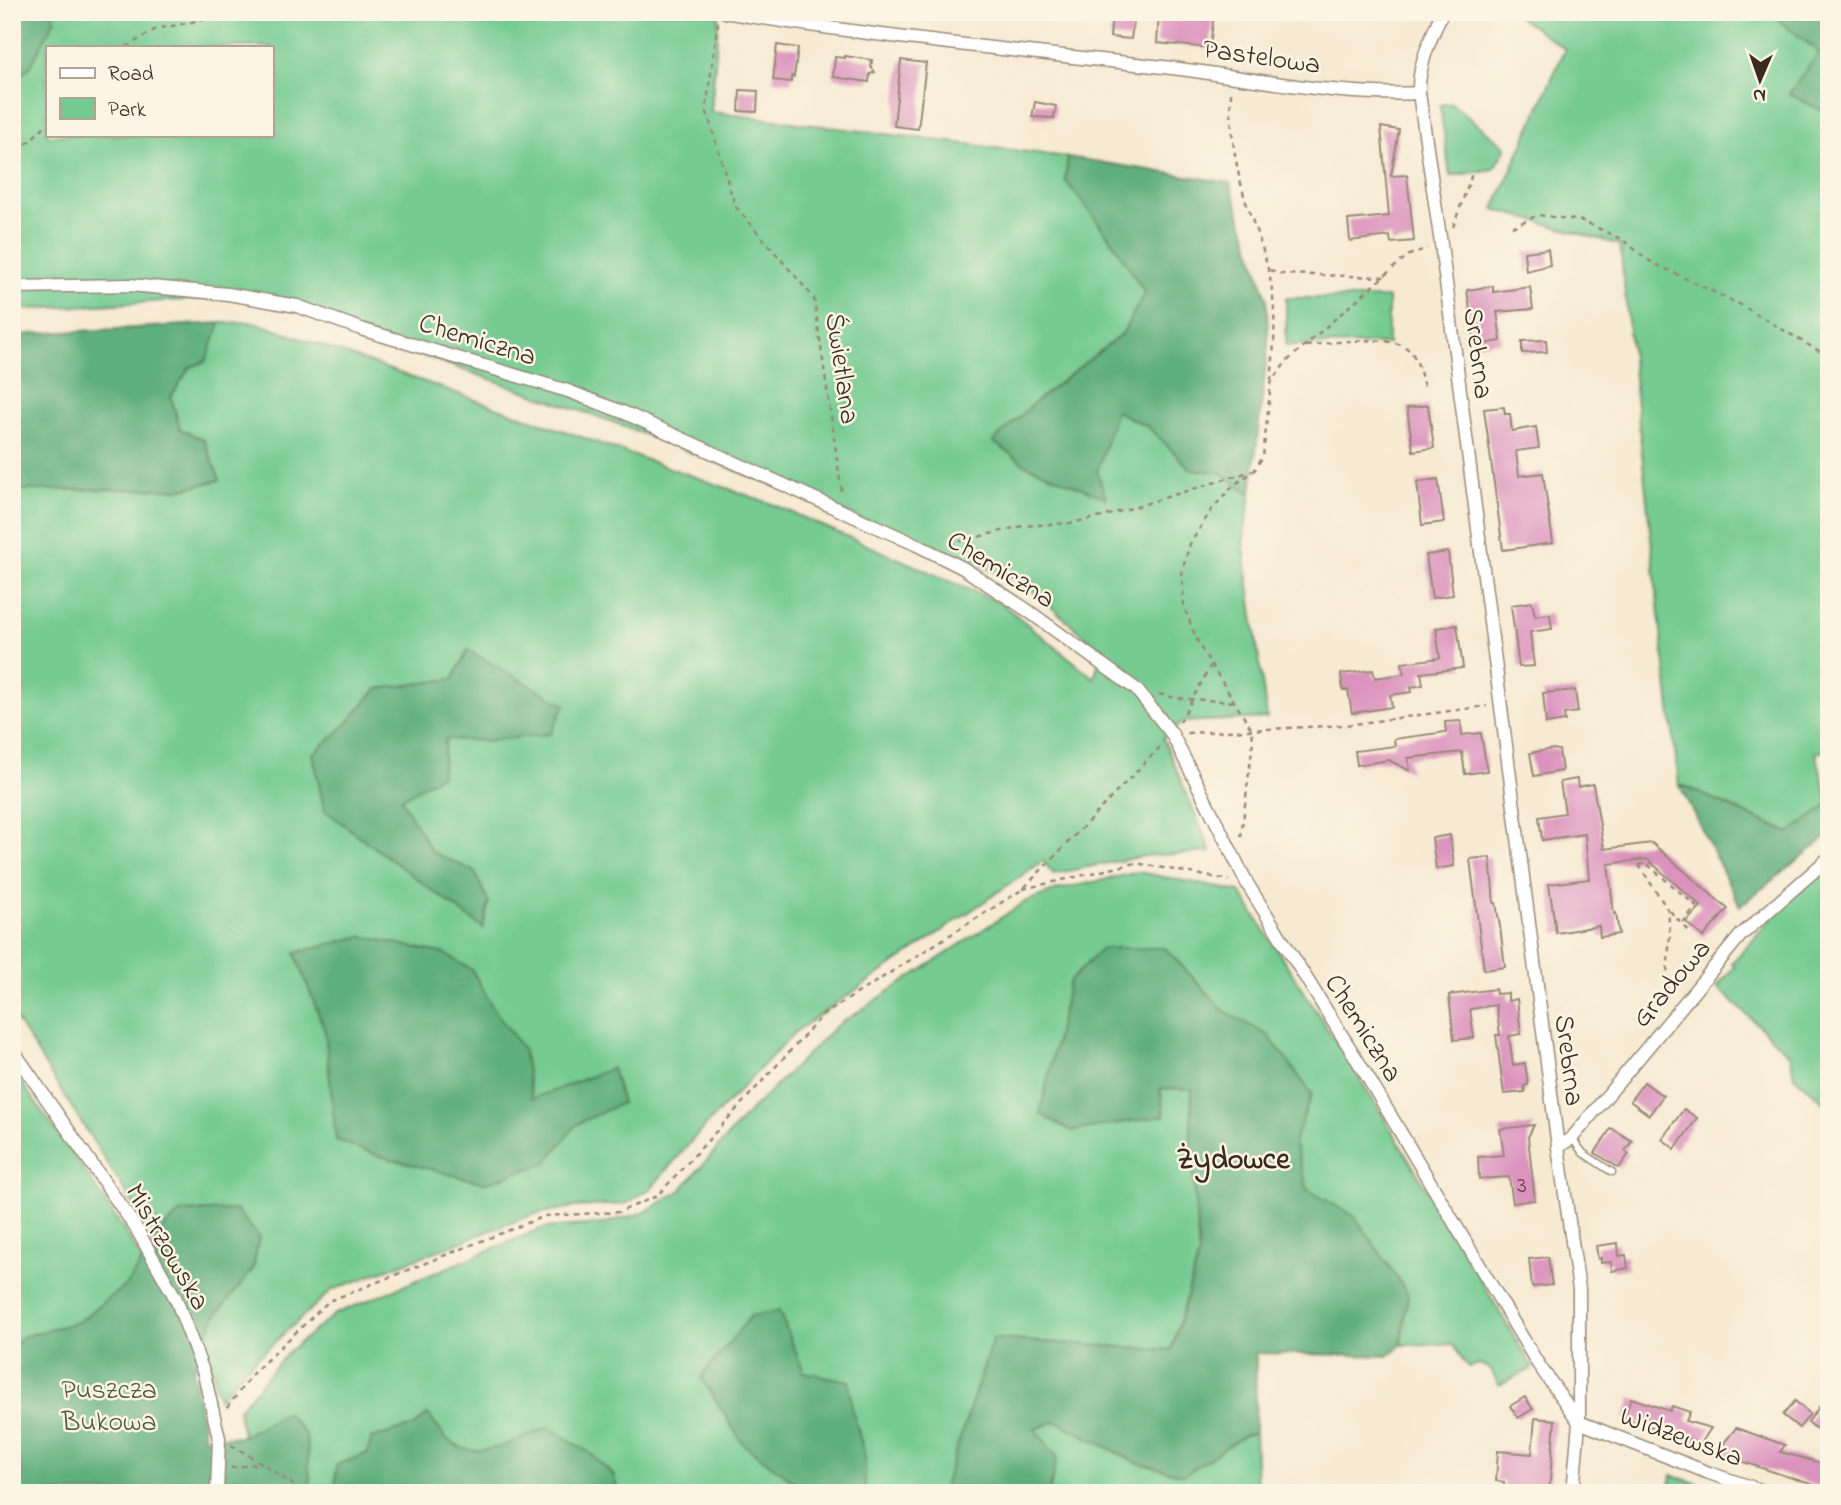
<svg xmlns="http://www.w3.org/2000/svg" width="1841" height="1505" font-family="'Indie Flower',sans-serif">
	<rect width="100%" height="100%" fill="#fcf5e5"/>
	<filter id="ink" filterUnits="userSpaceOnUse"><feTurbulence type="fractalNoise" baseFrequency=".0143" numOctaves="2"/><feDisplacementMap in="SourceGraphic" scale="14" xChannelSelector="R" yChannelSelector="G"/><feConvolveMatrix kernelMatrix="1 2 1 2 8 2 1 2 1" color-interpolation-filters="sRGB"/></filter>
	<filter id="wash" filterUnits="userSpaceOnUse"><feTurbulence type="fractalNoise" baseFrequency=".00686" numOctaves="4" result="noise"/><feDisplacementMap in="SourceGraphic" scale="28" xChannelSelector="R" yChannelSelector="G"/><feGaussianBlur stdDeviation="1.57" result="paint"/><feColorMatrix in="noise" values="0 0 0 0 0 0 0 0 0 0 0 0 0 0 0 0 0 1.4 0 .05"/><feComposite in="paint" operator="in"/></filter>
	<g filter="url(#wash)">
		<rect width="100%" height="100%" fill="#f6ead2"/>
		<g fill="#74cb91" stroke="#587a58" stroke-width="2" fill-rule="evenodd">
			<path d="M 12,12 L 719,12 L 711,112 L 1068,157 L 1065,180 L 1113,242 L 1145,293 L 1122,334 L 1034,403 L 1106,498 L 1097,472 L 1115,410 L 1147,426 L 1191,469 L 1222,473 L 1251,494 L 1243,542 L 1267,718 L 1183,722 L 1163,738 L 1211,852 L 1144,856 L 1053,874 L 1043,861 L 795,1032 L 693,1139 L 651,1188 L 626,1204 L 575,1207 L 535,1214 L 332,1290 L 246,1368 L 219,1399 L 205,1342 L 214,1318 L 253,1269 L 259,1237 L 236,1210 L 181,1212 L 164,1228 L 156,1240 L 12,1013 L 12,490 L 182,489 L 219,480 L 204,440 L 180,429 L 171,397 L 189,368 L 206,360 L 220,323 L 254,322 L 772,504 L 1001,603 L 1094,678 L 1102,651 L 1024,583 L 610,421 L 252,296 L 12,310 ZM 47,47 L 271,47 L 271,135 L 47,135 Z"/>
			<polygon points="1512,12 1768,12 1820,52 1789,94 1829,114 1829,750 1816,753 1829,804 1790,833 1679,784 1659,615 1620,245 1494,209 1565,49"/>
			<polygon points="1451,103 1506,147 1494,169 1450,176 1440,105"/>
			<polygon points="1286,298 1388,298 1388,344 1286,345"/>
			<polygon points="1829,866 1829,1106 1794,1076 1790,1055 1717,987 1735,966 1732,963 1787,901"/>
			<polygon points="1139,872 1240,892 1382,1114 1533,1368 1499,1385 1490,1369 1480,1364 1468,1367 1452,1344 1401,1345 1408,1294 1355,1217 1308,1190 1294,1142 1312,1094 1269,1037 1223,1010 1165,948 1102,948 1069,982 1164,1115 1160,1088 1192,1089 1191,1143 1199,1254 1171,1350 993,1339 942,1493 311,1493 306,1436 286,1413 243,1436 238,1410 289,1351 335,1314 543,1228 602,1224 645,1212 681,1190 747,1114 835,1027 1025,902 1057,890"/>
			<polygon points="12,1069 99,1192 143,1260 127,1284 78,1322 22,1337 12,1347"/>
			<polygon points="1056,1421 1138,1463 1184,1475 1245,1435 1255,1433 1257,1493 1049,1493 1057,1457 1034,1429"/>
			<polygon points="1672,1475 1726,1493 1667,1493"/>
		</g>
		<g fill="#5faf7b" stroke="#4d6c4c" stroke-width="2">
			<polygon points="12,12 52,12 55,19 30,67 12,82"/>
			<polygon points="1768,12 1829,12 1829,114 1789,94 1819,52"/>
			<polygon points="1068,157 1230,183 1267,299 1268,345 1251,494 1222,473 1191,469 1147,426 1116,411 1097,472 1106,498 1026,465 993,442 1034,403 1122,334 1145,293 1113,242 1065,180"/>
			<polygon points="220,323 206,361 189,368 171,397 180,429 204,440 220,480 182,489 12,490 12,335"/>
			<polygon points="468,650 565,705 550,734 486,741 446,739 441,775 401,799 432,852 474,871 489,902 483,928 324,810 313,754 347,723 377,689 453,679"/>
			<polygon points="1679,784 1789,833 1829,804 1829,835 1740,906"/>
			<polygon points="362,936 445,954 472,970 493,1008 523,1049 532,1099 612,1068 622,1103 577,1124 545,1164 484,1183 379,1156 336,1140 325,1031 295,953"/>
			<polygon points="1102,948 1165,948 1223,1010 1269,1036 1312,1094 1294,1142 1308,1190 1355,1217 1408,1294 1401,1345 1388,1356 1256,1353 1255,1433 1245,1435 1184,1475 1138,1463 1056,1421 1035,1429 1057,1457 1049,1493 942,1493 993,1339 1172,1350 1199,1254 1191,1143 1192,1089 1160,1088 1164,1116 1072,1131 1040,1114 1069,982"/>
			<polygon points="236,1210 259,1237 253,1269 214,1318 193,1372 205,1438 243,1436 286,1412 306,1435 311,1493 12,1493 12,1347 22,1337 78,1322 127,1284 164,1228 181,1212"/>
			<polygon points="779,1311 804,1372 849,1381 852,1408 865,1456 865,1493 809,1493 743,1444 701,1377 751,1316"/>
			<path d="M 428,1414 C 434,1422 439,1430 445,1437 C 475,1467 516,1439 549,1427 L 591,1454 L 614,1476 L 618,1493 L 338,1493 L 335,1489 L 336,1465 L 368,1453 L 371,1438 L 414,1426 Z"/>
		</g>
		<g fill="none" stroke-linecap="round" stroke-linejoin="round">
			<polyline stroke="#57b6d5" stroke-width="5" points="12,1094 19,1090"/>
		</g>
		<g id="blocks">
			<g fill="#db92bd">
				<polygon points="1166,12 1214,12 1210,48 1157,43 1159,13"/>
				<polygon points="1112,15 1134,17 1131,39 1110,37"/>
				<polygon points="777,45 798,48 794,77 792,76 791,82 773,80"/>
				<polygon points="845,56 872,60 871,67 875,72 870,74 869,82 833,77 835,57 845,58"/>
				<polygon points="901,60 926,63 918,129 894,126"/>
				<polygon points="740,90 758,91 757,112 739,111"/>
				<polygon points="1035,102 1056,106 1054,118 1032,117"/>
				<polygon points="1381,127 1399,130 1391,176 1407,175 1414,241 1391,243 1390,236 1350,241 1348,220 1389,216"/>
				<polygon points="1548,249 1550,265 1526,271 1524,252"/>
				<polygon points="1493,286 1493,292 1530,287 1533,309 1497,312 1501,341 1475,345 1467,290"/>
				<polygon points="1546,340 1547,352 1522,353 1522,341"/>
				<polygon points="1428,405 1434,448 1413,451 1407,408"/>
				<polygon points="1504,407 1505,414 1510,414 1512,431 1536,427 1539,448 1516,451 1519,476 1543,473 1553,543 1503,550 1484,409"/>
				<polygon points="1438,479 1444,522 1422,525 1417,482"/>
				<polygon points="1448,552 1453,595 1432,598 1426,555"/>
				<polygon points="1532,602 1535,616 1550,614 1552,629 1530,632 1534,666 1519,667 1511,605"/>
				<polygon points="1457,625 1463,668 1421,673 1423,685 1411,687 1412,692 1390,695 1392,707 1352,713 1348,690 1343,690 1341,674 1373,670 1375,678 1404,674 1402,663 1440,658 1436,628"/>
				<polygon points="1575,690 1578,712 1564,714 1565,721 1546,724 1543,693"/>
				<polygon points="1461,721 1462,735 1481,733 1487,771 1465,774 1462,752 1408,758 1410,771 1389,760 1357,765 1355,751 1395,746 1394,739 1446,732 1445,722"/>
				<polygon points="1553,749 1559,750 1562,771 1534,776 1530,753"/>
				<polygon points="1577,779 1578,787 1593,784 1604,849 1652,843 1728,909 1703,937 1686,922 1701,906 1647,859 1608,864 1614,914 1616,913 1619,934 1600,937 1599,926 1556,933 1549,884 1589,879 1585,834 1542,840 1539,817 1565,813 1560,782"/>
				<polygon points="1450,835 1454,866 1436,869 1432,838"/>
				<polygon points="1490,857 1494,903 1496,903 1500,927 1505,967 1484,970 1470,859"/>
				<polygon points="1495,989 1496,994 1508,993 1508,1001 1517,999 1521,1034 1509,1036 1513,1065 1525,1063 1528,1085 1524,1086 1525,1092 1504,1094 1496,1035 1500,1035 1496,1005 1470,1009 1474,1038 1454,1040 1449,995"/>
				<polygon points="1644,1082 1663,1096 1649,1115 1630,1101"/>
				<polygon points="1684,1109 1697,1118 1675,1149 1662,1139"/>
				<polygon points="1534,1125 1528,1137 1535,1200 1513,1203 1509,1177 1479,1179 1478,1157 1504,1155 1500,1129"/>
				<polygon points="1611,1128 1632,1141 1625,1151 1629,1154 1619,1168 1595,1153"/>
				<polygon points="1618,1243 1619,1256 1626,1255 1628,1268 1612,1271 1611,1262 1601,1263 1601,1258 1598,1259 1596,1246"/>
				<polygon points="1548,1257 1552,1285 1532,1287 1529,1259"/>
				<polygon points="1525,1397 1533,1409 1518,1418 1510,1406"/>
				<polygon points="1631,1398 1670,1411 1672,1406 1690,1412 1686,1421 1711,1428 1701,1443 1624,1418"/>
				<polygon points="1795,1401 1810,1414 1799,1428 1783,1415"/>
				<polygon points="1820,1406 1829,1409 1829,1439 1808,1422"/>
				<polygon points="1535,1418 1555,1420 1549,1493 1504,1493 1504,1482 1496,1481 1498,1451 1532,1454"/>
				<polygon points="1736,1428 1785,1445 1780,1452 1829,1465 1829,1490 1716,1453"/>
			</g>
		</g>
	</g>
	<g filter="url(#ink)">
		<use href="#blocks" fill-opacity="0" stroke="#988a78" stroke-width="2"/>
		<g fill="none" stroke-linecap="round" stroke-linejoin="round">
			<g stroke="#988a78" stroke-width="9">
				<polyline id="service" points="1572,1138 1583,1153 1612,1172"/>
			</g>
			<g stroke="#988a78" stroke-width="15">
				<g id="minor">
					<path d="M 725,12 C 873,37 1023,51 1172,68 C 1253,78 1337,97 1419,93"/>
					<path d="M 1442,12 C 1431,39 1418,63 1419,93 L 1441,244 L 1558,1147 L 1579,1289 L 1579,1422 L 1573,1493"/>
					<polyline points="12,287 130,285 228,294 297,306 364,330 568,391 625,413 915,544 963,568 1027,610 1136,689 1172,734 1248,885 1364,1071 1538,1364 1579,1422"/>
					<polyline points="12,1049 136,1228 176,1299 204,1374 219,1438 217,1493"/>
					<polyline points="1558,1147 1572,1138 1741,935 1829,858"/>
					<polyline points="1579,1422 1709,1473 1769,1493"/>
				</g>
			</g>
			<g stroke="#988a78" stroke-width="2.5" stroke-dasharray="5 5" stroke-linecap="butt">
				<polyline points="718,22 706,109 735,206 814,298 842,494"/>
				<polyline points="126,47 156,29 243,12"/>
				<path d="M 1231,92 C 1230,130 1235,166 1246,202 C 1253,224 1263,246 1268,269 C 1277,306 1275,342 1271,380"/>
				<polyline points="12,158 47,124"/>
				<polyline points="1453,227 1471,177 1470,172"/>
				<polyline points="1512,227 1538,215 1583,221 1623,240 1651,262 1741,305 1829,357"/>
				<polyline points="1270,270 1281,274 1385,277"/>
				<path d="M 1306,346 C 1328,343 1392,333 1409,350 C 1419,360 1421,377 1425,390"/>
				<polyline points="950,544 1022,526 1070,523 1102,517 1252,471"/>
				<polyline points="1159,694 1175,698 1236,702"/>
				<polyline points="1180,722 1211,665"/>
				<polyline points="1187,733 1346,725 1487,706"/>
				<polyline points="1241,837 1253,741 1252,730 1199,645 1184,607 1182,571 1190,544 1212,509 1234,485 1254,471 1263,456 1271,383 1286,362 1407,256 1427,248"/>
				<polyline points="1639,865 1668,910 1670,934 1665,1002"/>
				<polyline points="1639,865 1646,863 1696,906 1682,924 1691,933"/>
				<polyline points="1023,889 1136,863 1229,880"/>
				<polyline points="1670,911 1682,924"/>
				<polyline points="227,1408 253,1373 329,1301 545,1216 619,1212 657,1196 823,1015 1023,889 1161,746"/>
				<polyline points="231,1445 262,1463 305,1493"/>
				<polyline points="231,1468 262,1463"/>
			</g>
			<use href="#service" stroke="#fff" stroke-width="6"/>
			<use href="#minor" stroke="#fff" stroke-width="12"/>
		</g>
	</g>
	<g text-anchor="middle" stroke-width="5" stroke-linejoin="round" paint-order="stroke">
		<g font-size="24" fill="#634446">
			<text x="1522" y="1192">3</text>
		</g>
		<g font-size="28" fill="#3b2a1e" stroke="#fcf5e5">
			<text transform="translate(1262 55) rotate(8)" y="10">Pastelowa</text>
			<text transform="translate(478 338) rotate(17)" y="10">Chemiczna</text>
			<text transform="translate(1480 353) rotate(83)" y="10">Srebrna</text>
			<text transform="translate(844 368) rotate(82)" y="10">Świetlana</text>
			<text transform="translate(1002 568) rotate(32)" y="10">Chemiczna</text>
			<text transform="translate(1670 982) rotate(-50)" y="10">Gradowa</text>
			<text transform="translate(1365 1027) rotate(58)" y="10">Chemiczna</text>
			<text transform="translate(1571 1060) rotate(83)" y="10">Srebrna</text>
			<text transform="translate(169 1246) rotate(60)" y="10">Mistrzowska</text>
			<text transform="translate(1682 1435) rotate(20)" y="10">Widzewska</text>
		</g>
		<g font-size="28" fill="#4c5a40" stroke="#fcf5e5">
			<text x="109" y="1398">Puszcza<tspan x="109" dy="32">Bukowa</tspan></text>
		</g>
		<g font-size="30" font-weight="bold" fill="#3b2a1e" stroke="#fcf5e5">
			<text x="1233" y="1168">Żydowce</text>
		</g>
	</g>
	<rect width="1841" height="1505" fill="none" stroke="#fcf5e5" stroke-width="42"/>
	<rect x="46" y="46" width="228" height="91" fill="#fcf5e5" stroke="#afa495" stroke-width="2"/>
	<rect x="60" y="68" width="35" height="10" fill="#ffffff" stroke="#afa495" stroke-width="2"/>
	<text x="108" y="80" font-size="21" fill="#3b2a1e">Road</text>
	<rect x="60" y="98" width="35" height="21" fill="#74cb91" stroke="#afa495" stroke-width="2"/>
	<text x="108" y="116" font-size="21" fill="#3b2a1e">Park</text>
	<g transform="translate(1760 80) rotate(182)" stroke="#fcf5e5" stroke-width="5" paint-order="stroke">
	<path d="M0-5L12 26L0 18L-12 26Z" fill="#3b2a1e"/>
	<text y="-10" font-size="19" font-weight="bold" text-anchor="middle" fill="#3b2a1e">N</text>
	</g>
</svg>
